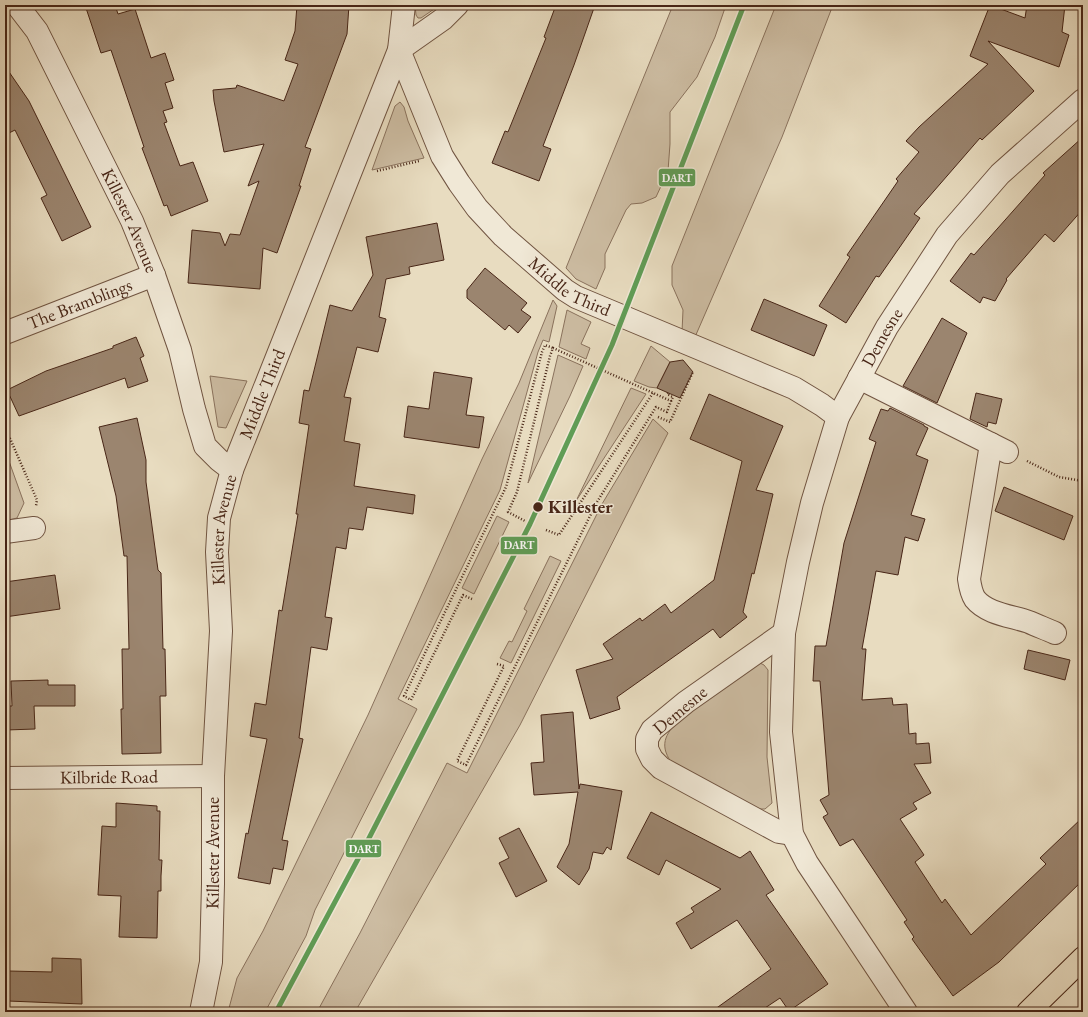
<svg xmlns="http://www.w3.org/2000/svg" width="1088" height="1017" font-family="'EB Garamond',serif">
	<rect width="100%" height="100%" fill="#e8dcc0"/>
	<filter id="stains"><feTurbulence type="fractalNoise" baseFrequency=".005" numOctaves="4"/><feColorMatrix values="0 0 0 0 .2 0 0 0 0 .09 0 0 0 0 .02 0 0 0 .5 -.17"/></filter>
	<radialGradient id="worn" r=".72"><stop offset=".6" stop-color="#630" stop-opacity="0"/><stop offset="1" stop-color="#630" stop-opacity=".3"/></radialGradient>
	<g fill="#cdbda3" stroke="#8a725d">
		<polygon points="415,5 440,5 421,18 418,18 416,15"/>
		<polygon points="673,5 726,5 715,37 697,77 670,112 670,144 668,171 656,197 642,203 631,204 626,210 605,254 605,268 596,289 576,279 566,268"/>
		<polygon points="776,5 833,5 782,137 695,337 682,332 683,310 672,285 672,266"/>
		<polygon points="400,102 404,107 408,121 424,158 372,170 395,106"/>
		<polygon points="553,300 557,306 549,342 543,340 538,352 500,490 398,699 417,709 315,910 306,936 265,1012 228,1012 237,978 263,931 368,715 482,459 519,383"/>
		<polygon points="567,310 591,322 581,344 590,348 586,359 559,347"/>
		<polygon points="651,346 670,362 657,388 649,387 634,381"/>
		<polygon points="558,355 583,366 570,396 528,483"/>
		<polygon points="210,376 247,381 226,428 218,427"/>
		<polygon points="631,388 646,394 576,501"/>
		<polygon points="653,419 668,433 520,725 355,1012 317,1012 360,933 447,763 467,773 602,504"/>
		<polygon points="5,450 24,503 17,518 5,521"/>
		<polygon points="497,516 509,522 474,594 462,588"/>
		<polygon points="550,556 561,561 511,663 500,658 509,641 512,642 527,611 524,609"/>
		<path d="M 760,663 L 764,665 L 768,670 L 767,757 L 772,803 L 765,809 L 759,809 L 671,762 C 658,743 667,732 682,717 Z"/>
	</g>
	<g fill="#9b856f" stroke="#482617">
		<polygon points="85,5 115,5 118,14 135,9 151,58 165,53 174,80 165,83 173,108 163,111 167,122 164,123 180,166 193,162 208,201 171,216 167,205 164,206 142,148 144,147 111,50 101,53"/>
		<polygon points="297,5 349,5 347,34 305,147 311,149 299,186 301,186 277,253 263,248 260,289 188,283 192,230 220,233 225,246 230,234 240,235 259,181 248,186 264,144 224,152 214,101 213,90 236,88 237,85 284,101 298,64 285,60 295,31"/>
		<polygon points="556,5 595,5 574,65 543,146 551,149 539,181 492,163 505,131 508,132 546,38 544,37"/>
		<polygon points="990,5 1025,18 1027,5 1065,5 1062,32 1069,35 1059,67 988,41 1034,91 982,140 980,138 914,214 920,218 879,277 876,276 846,323 819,306 850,257 847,255 898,181 896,179 919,152 906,141 919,127 988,64 970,56"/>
		<polygon points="5,66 29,101 91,227 62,241 41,198 47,195 15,130 5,135"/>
		<polygon points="1083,137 1083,209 1054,242 1045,234 1006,279 1007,280 995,301 983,297 980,303 950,281 971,253 974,255 1045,175 1043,173"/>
		<polygon points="437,223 444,260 409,267 410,274 386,279 379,317 386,319 378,352 357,347 344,397 351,398 344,441 360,444 354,486 415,495 413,514 367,507 363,530 349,528 346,549 336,547 325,617 332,618 327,650 311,647 299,738 303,739 282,840 288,841 283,870 273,868 270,884 238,878 246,833 248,834 267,739 250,736 255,703 266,705 279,610 282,611 298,514 296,514 309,425 299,423 304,390 309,391 330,305 352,311 373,275 366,237"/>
		<polygon points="485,268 527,303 521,310 531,317 518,333 509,325 505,330 467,298 467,290"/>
		<polygon points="764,299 827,325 814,356 751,330"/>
		<polygon points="942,318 967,333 937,403 903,386"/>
		<polygon points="136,337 144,356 140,358 148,381 128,388 125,378 19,416 7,390 46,371 113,348 113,346"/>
		<polygon points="683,360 693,372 680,398 657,388 670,362"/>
		<polygon points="434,372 472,378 466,415 484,417 479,448 404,437 408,406 429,409"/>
		<polygon points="976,393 1002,399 996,424 988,422 987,427 970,419"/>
		<polygon points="709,394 783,426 756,490 773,494 754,574 752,573 743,612 747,617 720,638 713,629 617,697 620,709 590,719 576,670 613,659 603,644 640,618 642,621 665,604 671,613 714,580 742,461 690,439"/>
		<polygon points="890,408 924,425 924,426 928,428 916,455 928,460 911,515 925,519 918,541 905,537 898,575 876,571 862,649 866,649 862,700 892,698 893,705 907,704 909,734 916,733 916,744 929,743 931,763 914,764 931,793 913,803 917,809 900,819 924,855 915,862 942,903 945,899 971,935 1046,864 1040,858 1083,817 1083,880 999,962 953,996 912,939 914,937 904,922 907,920 853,839 840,846 823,817 828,814 820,800 829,795 820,681 813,681 815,646 826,646 844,543 876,442 869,439 881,409 888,411"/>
		<polygon points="137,418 146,460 146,482 158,570 161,573 163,649 165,649 166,696 160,696 161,753 122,754 121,709 123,709 122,649 129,649 127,556 124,556 116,496 99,427"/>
		<polygon points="1004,487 1073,516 1064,540 995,511"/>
		<polygon points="55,575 60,609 5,617 5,582"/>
		<polygon points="1028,650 1070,660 1065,680 1024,669"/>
		<polygon points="48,680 48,685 75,685 75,706 34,706 35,729 6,730 6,706 12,706 11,681"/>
		<polygon points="573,712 579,789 580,784 622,791 611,850 607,847 603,854 593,852 589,869 579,885 557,867 569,844 578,792 534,795 531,763 544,762 541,715"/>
		<polygon points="116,803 157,806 157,811 160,811 159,860 162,860 161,876 161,891 158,891 157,938 119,937 121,896 98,895 102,826 116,827"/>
		<polygon points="651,812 740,858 750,851 774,890 766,895 828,984 789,1011 780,998 759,1012 711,1012 771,969 737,920 691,949 676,923 694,912 691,908 721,889 666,860 659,875 627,858"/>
		<polygon points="519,828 547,881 516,897 499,863 509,858 499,838"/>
		<polygon points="52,958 81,959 82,1004 8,1001 9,971 52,972"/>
	</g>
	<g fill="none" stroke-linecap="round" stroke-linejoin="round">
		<g stroke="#705441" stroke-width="24">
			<g id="minor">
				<path id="s1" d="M 17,5 L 37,31 L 132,221 L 154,275 L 180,350 L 194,409 L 205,446 L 219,460 L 232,470"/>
				<path id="s2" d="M 404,5 L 399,50 L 442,156 L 459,183 L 477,208 L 503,236 L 565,290 L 576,297 L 794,388 L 822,405 L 838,417"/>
				<path id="s3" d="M 5,333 L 154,275"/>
				<polyline points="859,378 1007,452"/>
				<path d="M 991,444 L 969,579 C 970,586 971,593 975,599 C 987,614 1012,616 1029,622 C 1038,626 1046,629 1055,633"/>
				<polyline points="5,532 34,528"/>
				<polyline points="784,633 686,702 652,730 647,739 647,749 652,759 661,768 779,832 792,834"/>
				<path id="s4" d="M 5,778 L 213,776"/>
				<path id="s5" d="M 201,1012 L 211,962 L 213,884 L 213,776 L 221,631 L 217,552 L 219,518 L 232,470 L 399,50 L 443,19 L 457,5"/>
				<path id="s6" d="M 906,1012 L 807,863 L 792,834 L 781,732 L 784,633 L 798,562 L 812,503 L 838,417 L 887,327 L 947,235 L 1000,174 L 1083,100"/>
			</g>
		</g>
		<g stroke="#482617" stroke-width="24">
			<polyline id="major" points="1028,1012 1083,958"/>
		</g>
		<g stroke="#482617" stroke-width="2.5" stroke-dasharray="1 2" stroke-linecap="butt">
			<polyline points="377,171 419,161"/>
			<polyline points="668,393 667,394 673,397 671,401"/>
			<polyline points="658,417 670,422 693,372"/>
			<polyline points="5,427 37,500 36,506"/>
			<polyline points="1027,461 1059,477 1083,481"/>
			<polyline points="546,530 559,535 653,393"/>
			<polyline points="472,599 463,595 411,700 404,696 506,487 542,352 545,345 553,348"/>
			<polyline points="497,664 504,666 457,761 466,765 597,502 656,407 667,412 671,401 553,348 550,356 517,492 508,512 525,521"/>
		</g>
		<use href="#minor" stroke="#f0e8d6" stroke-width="22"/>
		<use href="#major" stroke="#e8dcc0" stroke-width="22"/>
		<g stroke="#f0e8d6" stroke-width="8">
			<polyline id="rail-1" points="276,1012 366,844 530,524 612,345 744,5"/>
		</g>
		<use href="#rail-1" stroke="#609d56" stroke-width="5"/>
	</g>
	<circle fill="#482617" stroke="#f0e8d6" stroke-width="1.5" cx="538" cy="507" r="5.5"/>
	<g text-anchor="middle" stroke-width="3" stroke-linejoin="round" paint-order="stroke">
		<g font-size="18" fill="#482617" stroke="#f0e8d6">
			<text dy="6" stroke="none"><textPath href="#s1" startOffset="244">Killester Avenue</textPath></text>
			<text dy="6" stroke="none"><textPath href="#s2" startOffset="345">Middle Third</textPath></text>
			<text dy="6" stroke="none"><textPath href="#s3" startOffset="80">The Bramblings</textPath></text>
			<text dy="6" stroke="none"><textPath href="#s6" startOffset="727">Demesne</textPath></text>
			<text dy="6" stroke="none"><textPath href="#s5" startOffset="627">Middle Third</textPath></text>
			<text dy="6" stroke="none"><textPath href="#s5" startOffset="484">Killester Avenue</textPath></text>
			<text transform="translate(680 710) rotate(-40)" y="6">Demesne</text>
			<text dy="6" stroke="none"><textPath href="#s4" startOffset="104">Kilbride Road</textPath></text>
			<text dy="6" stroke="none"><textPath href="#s5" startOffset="160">Killester Avenue</textPath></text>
		</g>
		<g font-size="18" font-weight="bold" fill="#482617" stroke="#f0e8d6" text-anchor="start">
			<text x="548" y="513">Killester</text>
		</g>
	</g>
	<g stroke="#f0e8d6" stroke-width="1.5">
		<rect x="658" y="168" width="38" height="19" rx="4" fill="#609d56"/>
		<rect x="500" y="536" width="38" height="19" rx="4" fill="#609d56"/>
		<rect x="345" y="839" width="37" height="19" rx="4" fill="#609d56"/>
	</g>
	<g font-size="11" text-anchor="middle" font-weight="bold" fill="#fff">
		<text x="677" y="182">DART</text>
		<text x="519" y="549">DART</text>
		<text x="364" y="853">DART</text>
	</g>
	<rect width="1088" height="1017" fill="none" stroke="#e8dcc0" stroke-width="20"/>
	<rect x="6" y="6" width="1076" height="1005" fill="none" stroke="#482617" stroke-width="2"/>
	<rect x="10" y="10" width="1068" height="997" fill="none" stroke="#482617"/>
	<rect width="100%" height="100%" filter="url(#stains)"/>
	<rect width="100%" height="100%" fill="url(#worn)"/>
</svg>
